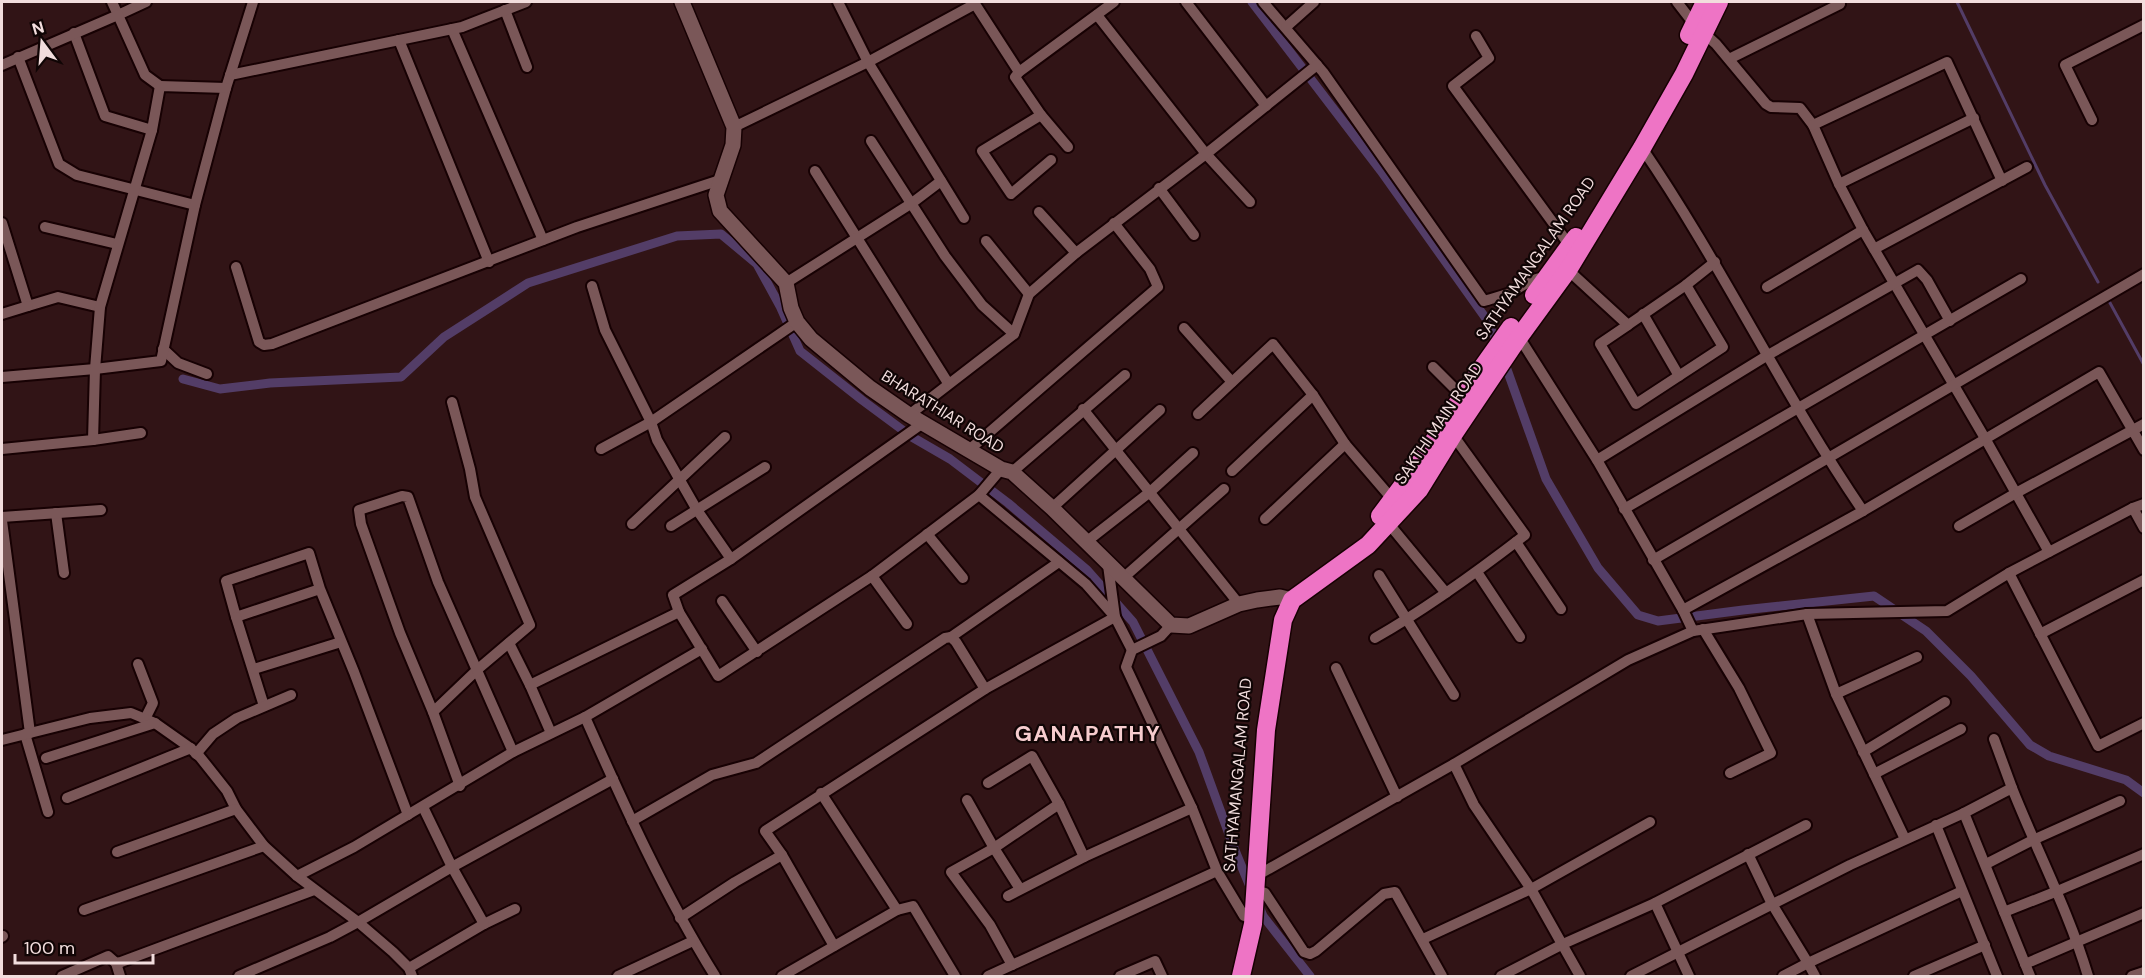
<svg xmlns="http://www.w3.org/2000/svg" width="2145" height="978" font-family="'DM Sans',sans-serif">
	<rect width="100%" height="100%" fill="#311416"/>
	<g fill="none" stroke-linecap="round" stroke-linejoin="round">
		<g stroke="#533d67" stroke-width="3">
			<polyline points="1957,2 2045,185 2098,282"/>
			<polyline points="2109,301 2144,365"/>
		</g>
		<g stroke="#533d67" stroke-width="9">
			<polyline points="1252,2 1381,171 1487,320 1498,345"/>
			<polyline points="1504,361 1546,479 1598,568 1638,615 1658,621 1743,610 1874,596 1926,631 1971,676 2030,745 2049,756 2126,780 2144,793"/>
			<polyline points="183,379 220,389 270,383 401,377 444,337 528,283 677,236 721,234 757,264 780,306 800,351 862,400 912,437 950,459 1008,503 1087,570 1133,622 1199,752 1234,848 1251,889"/>
			<polyline points="1258,904 1263,916 1310,976"/>
		</g>
		<g stroke="#170103" stroke-width="14">
			<g id="street">
				<polyline points="112,2 118,15 146,2"/>
				<polyline points="838,2 868,62 964,218"/>
				<polyline points="1186,2 1266,106"/>
				<path d="M 1263,2 L 1323,72 L 1484,301 C 1493,298 1504,296 1512,292 C 1525,285 1531,277 1547,278"/>
				<polyline points="1677,2 1694,24 1716,44 1766,104 1771,107 1800,108 1813,125 1839,184 1863,230 1986,440 2049,552"/>
				<polyline points="505,10 527,67"/>
				<polyline points="1097,15 1206,154 1250,202"/>
				<polyline points="1286,27 1314,2"/>
				<polyline points="452,29 543,240"/>
				<polyline points="74,33 105,116 152,130"/>
				<polyline points="1476,36 1489,58 1453,86 1570,246"/>
				<polyline points="399,40 489,262"/>
				<polyline points="18,57 59,164 77,175 195,205"/>
				<polyline points="1729,59 1840,4 1838,2"/>
				<polyline points="2,65 118,15 145,75 160,86"/>
				<polyline points="1019,72 1015,77 1041,115 1068,147"/>
				<polyline points="230,75 462,27 526,2"/>
				<polyline points="1041,115 982,151 1011,194 1051,160"/>
				<polyline points="2092,120 2065,65 2144,25"/>
				<polyline points="1813,125 1947,62 2002,181"/>
				<polyline points="734,127 868,62 975,4 1019,72 1114,2"/>
				<polyline points="871,141 945,256 982,305 1014,334"/>
				<path d="M 1642,148 C 1722,265 1783,394 1863,511"/>
				<polyline points="815,171 948,383"/>
				<polyline points="1839,184 1974,118"/>
				<polyline points="1159,188 1194,235"/>
				<polyline points="1039,212 1076,253"/>
				<polyline points="2,223 28,306 58,297 100,307"/>
				<polyline points="45,227 117,244"/>
				<polyline points="986,241 1029,294"/>
				<polyline points="1874,249 2027,167"/>
				<polyline points="236,267 259,342 264,345 272,344 577,227 720,180"/>
				<polyline points="1568,270 1628,325 1686,285 1715,262"/>
				<polyline points="786,283 912,203 941,181"/>
				<polyline points="592,286 605,330 651,422 657,440 697,510 731,559"/>
				<polyline points="1767,287 1863,230"/>
				<polyline points="2,314 28,306"/>
				<polyline points="1643,314 1679,376"/>
				<polyline points="1628,325 1600,344 1636,404 1723,347 1686,285"/>
				<polyline points="1184,328 1232,382"/>
				<polyline points="1519,337 1597,460 1683,610 1693,631"/>
				<polyline points="163,349 178,363 207,374"/>
				<polyline points="1433,367 1462,396"/>
				<polyline points="2,377 95,369 161,361 195,205 226,88 253,2"/>
				<polyline points="1083,409 1239,604"/>
				<polyline points="1198,414 1273,344 1313,395 1345,444 1393,500"/>
				<polyline points="909,415 1014,334 1029,294 1076,253 1206,154 1317,65"/>
				<polyline points="93,440 141,433"/>
				<polyline points="2,449 93,440 95,369 100,307 152,130 160,86 226,88"/>
				<polyline points="601,449 651,422 797,322"/>
				<polyline points="970,449 1158,287 1150,269 1114,223"/>
				<polyline points="1597,460 1768,355 1918,270 1927,280 1950,321"/>
				<polyline points="1232,471 1313,395"/>
				<polyline points="1012,472 1125,375"/>
				<polyline points="979,495 1086,584 1115,617 1132,650"/>
				<polyline points="1052,508 1160,410"/>
				<polyline points="2133,508 2144,528"/>
				<polyline points="1624,509 2021,279"/>
				<polyline points="56,513 64,573"/>
				<polyline points="2,517 101,510"/>
				<polyline points="1265,519 1345,444"/>
				<polyline points="2,521 30,733"/>
				<polyline points="632,524 725,437"/>
				<polyline points="1389,524 1446,593"/>
				<polyline points="671,526 765,467"/>
				<polyline points="1959,526 2016,493 2144,424"/>
				<polyline points="927,534 963,578"/>
				<polyline points="1086,542 1150,492 1193,453"/>
				<polyline points="1516,542 1561,609"/>
				<polyline points="1653,560 2144,274"/>
				<polyline points="1477,572 1520,637"/>
				<polyline points="2009,573 2098,746 2144,723"/>
				<polyline points="1379,575 1454,695"/>
				<polyline points="872,576 907,624"/>
				<polyline points="1122,579 1224,489"/>
				<polyline points="320,589 236,617 226,581 309,553 320,589 354,672 408,815"/>
				<polyline points="722,601 757,652"/>
				<polyline points="1683,610 1863,511 2099,372 2144,450"/>
				<polyline points="679,612 718,676 872,576 979,495 1001,469"/>
				<polyline points="1807,614 1836,694 1905,839"/>
				<polyline points="236,617 264,706"/>
				<polyline points="1703,629 1739,688 1771,753 1730,773"/>
				<polyline points="2040,634 2144,580"/>
				<polyline points="951,637 1059,562"/>
				<path d="M 1375,638 C 1428,608 1477,572 1525,535 L 1453,435"/>
				<polyline points="509,643 530,685 551,733"/>
				<polyline points="138,664 153,703 145,719"/>
				<polyline points="1336,668 1397,797"/>
				<polyline points="254,669 341,642"/>
				<polyline points="530,685 679,612 673,595 731,559 923,423"/>
				<polyline points="1836,694 1917,657"/>
				<polyline points="433,712 478,669 530,625 475,497 470,469 452,402"/>
				<path d="M 585,717 C 624,805 664,894 715,976"/>
				<polyline points="25,734 48,812"/>
				<polyline points="1994,739 2012,788"/>
				<polyline points="2,740 90,718 131,713 155,723 189,747 200,757 227,791 236,809 264,846 297,876 358,922 393,952 409,968 412,976"/>
				<polyline points="1863,752 1945,702"/>
				<polyline points="196,754 213,734 237,718 291,695"/>
				<polyline points="46,758 155,723"/>
				<polyline points="1454,764 1474,805 1531,889 1580,976"/>
				<polyline points="1874,774 1961,729"/>
				<polyline points="988,783 1032,756 1059,804 1084,857"/>
				<polyline points="460,786 433,712 400,633 361,524 359,510 402,496 408,497 438,582 513,752"/>
				<polyline points="821,793 897,910"/>
				<polyline points="67,798 191,748"/>
				<polyline points="967,800 994,848 1020,889"/>
				<polyline points="1964,813 2030,976"/>
				<polyline points="632,821 712,775 756,763 945,638 951,637 956,642 985,689 1115,617 1108,565"/>
				<polyline points="1936,825 1997,976"/>
				<polyline points="117,852 236,809"/>
				<polyline points="1748,854 1772,904 1808,963 1962,891"/>
				<polyline points="1986,864 2033,840 2120,801"/>
				<polyline points="1217,871 1244,916"/>
				<polyline points="1258,875 1454,764 1628,660 1693,631 1807,614 1947,611 2009,573 2133,508 2144,504"/>
				<polyline points="297,876 354,847 513,752 585,717 702,649"/>
				<polyline points="1256,891 1265,893 1304,952 1310,954 1316,951 1384,894 1395,892 1442,976"/>
				<polyline points="1008,896 1084,857 1192,808"/>
				<polyline points="1655,903 1689,976"/>
				<polyline points="84,910 264,846"/>
				<polyline points="2004,912 2055,892 2144,854"/>
				<polyline points="680,918 735,882 782,855"/>
				<polyline points="484,924 515,909"/>
				<polyline points="2,937 3,936"/>
				<polyline points="1423,939 1531,889 1650,822"/>
				<polyline points="834,946 782,855 765,831 985,689"/>
				<polyline points="116,963 120,976"/>
				<polyline points="2025,964 2144,913"/>
				<polyline points="1012,965 990,925 951,872 994,848 1059,804"/>
				<polyline points="409,968 484,924 452,867 423,807"/>
				<polyline points="62,976 108,956 116,963 121,962 314,890"/>
				<polyline points="239,976 330,937 358,922 452,867 613,779"/>
				<polyline points="618,976 693,941"/>
				<polyline points="782,976 897,910 913,906 955,976"/>
				<polyline points="988,976 1217,871 1192,808 1126,667 1132,650 1161,636 1171,625"/>
				<polyline points="1120,976 1155,961 1162,976"/>
				<polyline points="1501,976 1563,944 1655,903 1806,825"/>
				<path d="M 1631,976 L 1850,865 L 1964,813 L 2012,788 C 2037,851 2069,912 2088,976"/>
				<polyline points="1783,976 1808,963 1815,976"/>
				<polyline points="1914,976 1985,945"/>
				<polyline points="2132,976 2144,972"/>
			</g>
		</g>
		<g stroke="#170103" stroke-width="18">
			<polyline id="secondary" points="682,2 734,127 733,145 716,195 720,211 786,283 791,308 797,322 811,339 870,388 909,415 1001,469 1012,472 1052,508 1171,625 1189,626 1239,604 1257,600 1280,597 1292,600"/>
		</g>
		<g stroke="#170103" stroke-width="21">
			<g id="highway">
				<polyline points="1689,35 1705,2"/>
				<polyline points="1534,295 1576,237"/>
				<polyline points="1380,516 1421,461 1462,396 1511,327"/>
				<polyline points="1241,976 1253,924 1266,730 1283,620 1292,600 1368,545 1419,490 1453,435 1517,340 1568,270 1642,148 1684,74 1719,2"/>
			</g>
		</g>
		<use href="#street" stroke="#7a5758" stroke-width="10"/>
		<use href="#secondary" stroke="#7a5758" stroke-width="15"/>
		<use href="#highway" stroke="#ee74c5" stroke-width="18"/>
	</g>
	<g text-anchor="middle" stroke-width="4.5" stroke-linejoin="round" paint-order="stroke">
		<g font-size="16" fill="#f2dddd" stroke="#100505">
			<text transform="translate(1535 258) rotate(-55)" y="6">SATHYAMANGALAM ROAD</text>
			<text transform="translate(943 411) rotate(32)" y="6">BHARATHIAR ROAD</text>
			<text transform="translate(1438 423) rotate(-56)" y="6">SAKTHI MAIN ROAD</text>
			<text transform="translate(1237 775) rotate(-85)" y="6">SATHYAMANGALAM ROAD</text>
		</g>
		<g font-size="22" font-weight="bold" letter-spacing="1.5" fill="#f6ccce" stroke="#100505">
			<text x="1088" y="741">GANAPATHY</text>
		</g>
	</g>
	<rect width="2145" height="978" fill="none" stroke="#f2dddd" stroke-width="6"/>
	<g transform="translate(42 42) rotate(344)" stroke="#100505" stroke-width="4.5" paint-order="stroke">
	<path d="M0-4.5L10 22L0 15L-10 22Z" fill="#f2dddd"/>
	<text y="-9" font-size="16" font-weight="bold" text-anchor="middle" fill="#f2dddd">N</text>
	</g>
	<path d="M15 954v9h138v-9" fill="none" stroke="#f2dddd" stroke-width="3"/>
	<text x="24" y="954" font-size="18" fill="#f2dddd" stroke="#100505" stroke-width="4.5" paint-order="stroke">100 m</text>
</svg>
